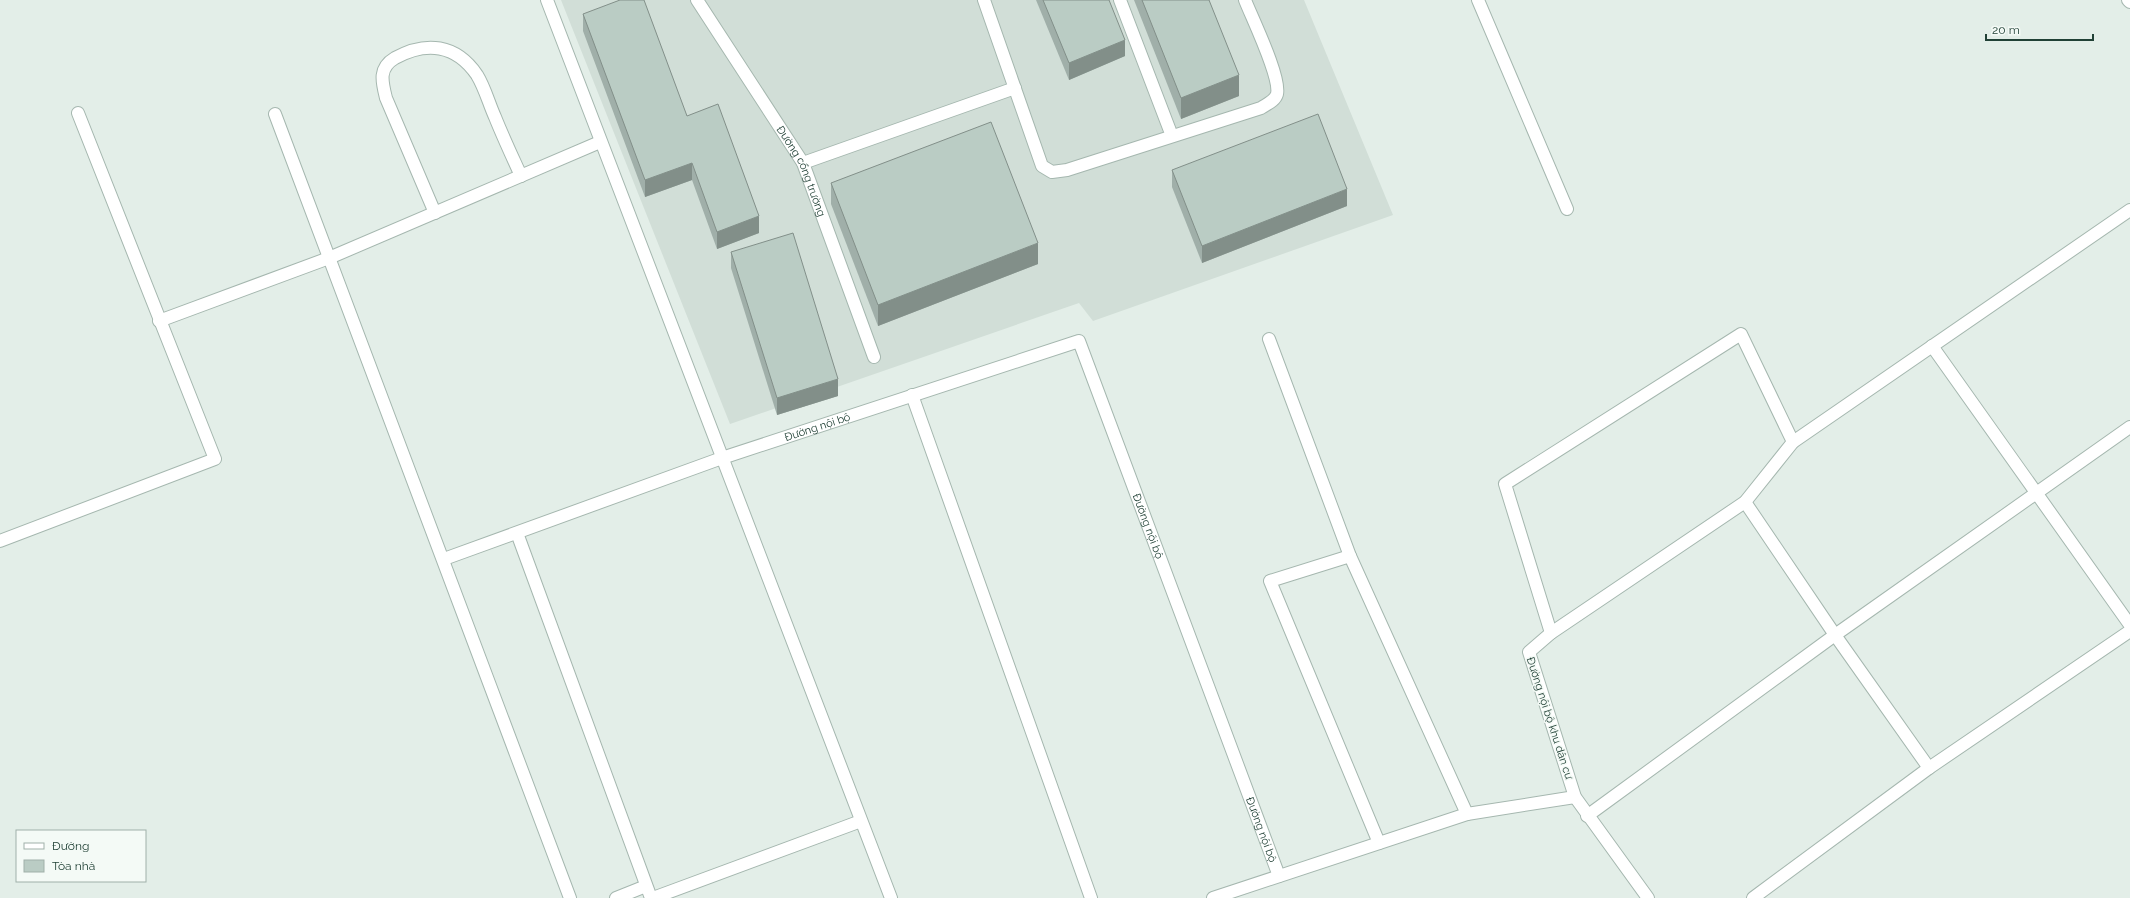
<svg xmlns="http://www.w3.org/2000/svg" width="2130" height="898" font-family="Raleway,sans-serif">
	<rect width="100%" height="100%" fill="#e3eee8"/>
	<polygon fill="#d1ded7" points="561,0 1304,0 1393,215 1093,321 1079,303 730,424"/>
	<g fill="none" stroke-linecap="round" stroke-linejoin="round">
		<g stroke="#a5b7af" stroke-width="14">
			<g id="minor">
				<polyline points="547,0 891,898"/>
				<path id="s1" d="M 697,0 L 803,163 L 874,357"/>
				<path d="M 984,0 L 1042,166 L 1052,172 L 1067,170 L 1261,108 C 1267,104 1275,101 1277,94 C 1281,77 1252,18 1245,0"/>
				<polyline points="1120,0 1172,136"/>
				<polyline points="1478,0 1567,209"/>
				<polyline points="2128,0 2130,2"/>
				<polyline points="275,114 570,898"/>
				<polyline points="803,163 1015,88"/>
				<path d="M 435,213 L 386,98 C 382,82 378,68 395,58 C 426,41 456,44 477,75 C 485,88 489,104 495,117 C 503,137 512,156 521,176"/>
				<polyline points="159,321 329,258 600,142"/>
				<polyline points="1269,339 1350,556 1467,814"/>
				<polyline points="1932,346 2130,625"/>
				<polyline points="912,395 1091,898"/>
				<polyline points="1745,502 1835,635 1929,768"/>
				<polyline points="517,533 651,898"/>
				<polyline points="0,541 215,459 78,113"/>
				<polyline points="1350,556 1270,581 1379,843"/>
				<path id="s2" d="M 444,559 L 722,458 L 1079,341 L 1279,876"/>
				<polyline points="1551,633 1505,484 1741,334 1793,442"/>
				<polyline points="1587,816 1835,635 2130,427"/>
				<polyline points="616,898 646,886"/>
				<polyline points="653,898 861,821"/>
				<polyline points="1213,898 1467,814 1575,797"/>
				<polyline points="1648,898 1575,797 1529,652 1551,633 1745,502 1793,442 2130,210"/>
				<polyline points="1753,898 1929,768 2130,631"/>
			</g>
		</g>
		<use href="#minor" stroke="#fff" stroke-width="12"/>
	</g>
	<g fill="#a0afa9">
		<polygon points="1036,0 1109,0 1125,56 1069,80"/>
		<polygon points="1134,0 1209,0 1239,96 1181,119"/>
		<polygon points="583,14 687,116 759,233 717,249 692,180 645,197 583,31"/>
		<polygon points="1172,170 1347,206 1202,263 1172,187"/>
		<polygon points="831,183 1038,264 878,326 831,204"/>
		<polygon points="731,252 838,396 777,415 731,268"/>
	</g>
	<g fill="#828f89">
		<polygon points="1125,40 1125,56 1069,80 1069,63"/>
		<polygon points="1239,75 1239,96 1181,119 1181,98"/>
		<polygon points="692,163 692,180 645,197 645,180"/>
		<polygon points="1347,189 1347,206 1202,263 1202,246"/>
		<polygon points="759,216 759,233 717,249 717,232"/>
		<polygon points="1038,243 1038,264 878,326 878,305"/>
		<polygon points="838,379 838,396 777,415 777,398"/>
	</g>
	<g fill="#baccc4" stroke="#828f89">
		<polygon points="620,0 644,0 687,116 718,104 759,216 717,232 692,163 645,180 583,14"/>
		<polygon points="1043,0 1109,0 1125,40 1069,63"/>
		<polygon points="1142,0 1209,0 1239,75 1181,98"/>
		<polygon points="1318,114 1347,189 1202,246 1172,170"/>
		<polygon points="991,122 1038,243 878,305 831,183"/>
		<polygon points="793,233 838,379 777,398 731,252"/>
	</g>
	<g text-anchor="middle" stroke-width="3" stroke-linejoin="round" paint-order="stroke">
		<g font-size="11" fill="#214136" stroke="#f4faf6">
			<text dy="4" stroke="none"><textPath href="#s1" startOffset="201">Đường cổng trường</textPath></text>
			<text dy="4" stroke="none"><textPath href="#s2" startOffset="396">Đường nội bộ</textPath></text>
			<text dy="4" stroke="none"><textPath href="#s2" startOffset="869">Đường nội bộ</textPath></text>
			<text transform="translate(1550 718) rotate(72)" y="4">Đường nội bộ khu dân cư</text>
			<text dy="4" stroke="none"><textPath href="#s2" startOffset="1193">Đường nội bộ</textPath></text>
		</g>
	</g>
	<rect x="16" y="830" width="130" height="52" fill="#f4faf6" stroke="#a0b0a9"/>
	<rect x="24" y="843" width="20" height="6" fill="#ffffff" stroke="#a0b0a9"/>
	<text x="52" y="850" font-size="12" fill="#214136">Đường</text>
	<rect x="24" y="860" width="20" height="12" fill="#baccc4" stroke="#a0b0a9"/>
	<text x="52" y="870" font-size="12" fill="#214136">Tòa nhà</text>
	<path d="M1986 34v6h107v-6" fill="none" stroke="#214136" stroke-width="2"/>
	<text x="1992" y="34" font-size="12" fill="#214136" stroke="#f4faf6" stroke-width="3" paint-order="stroke">20 m</text>
</svg>
